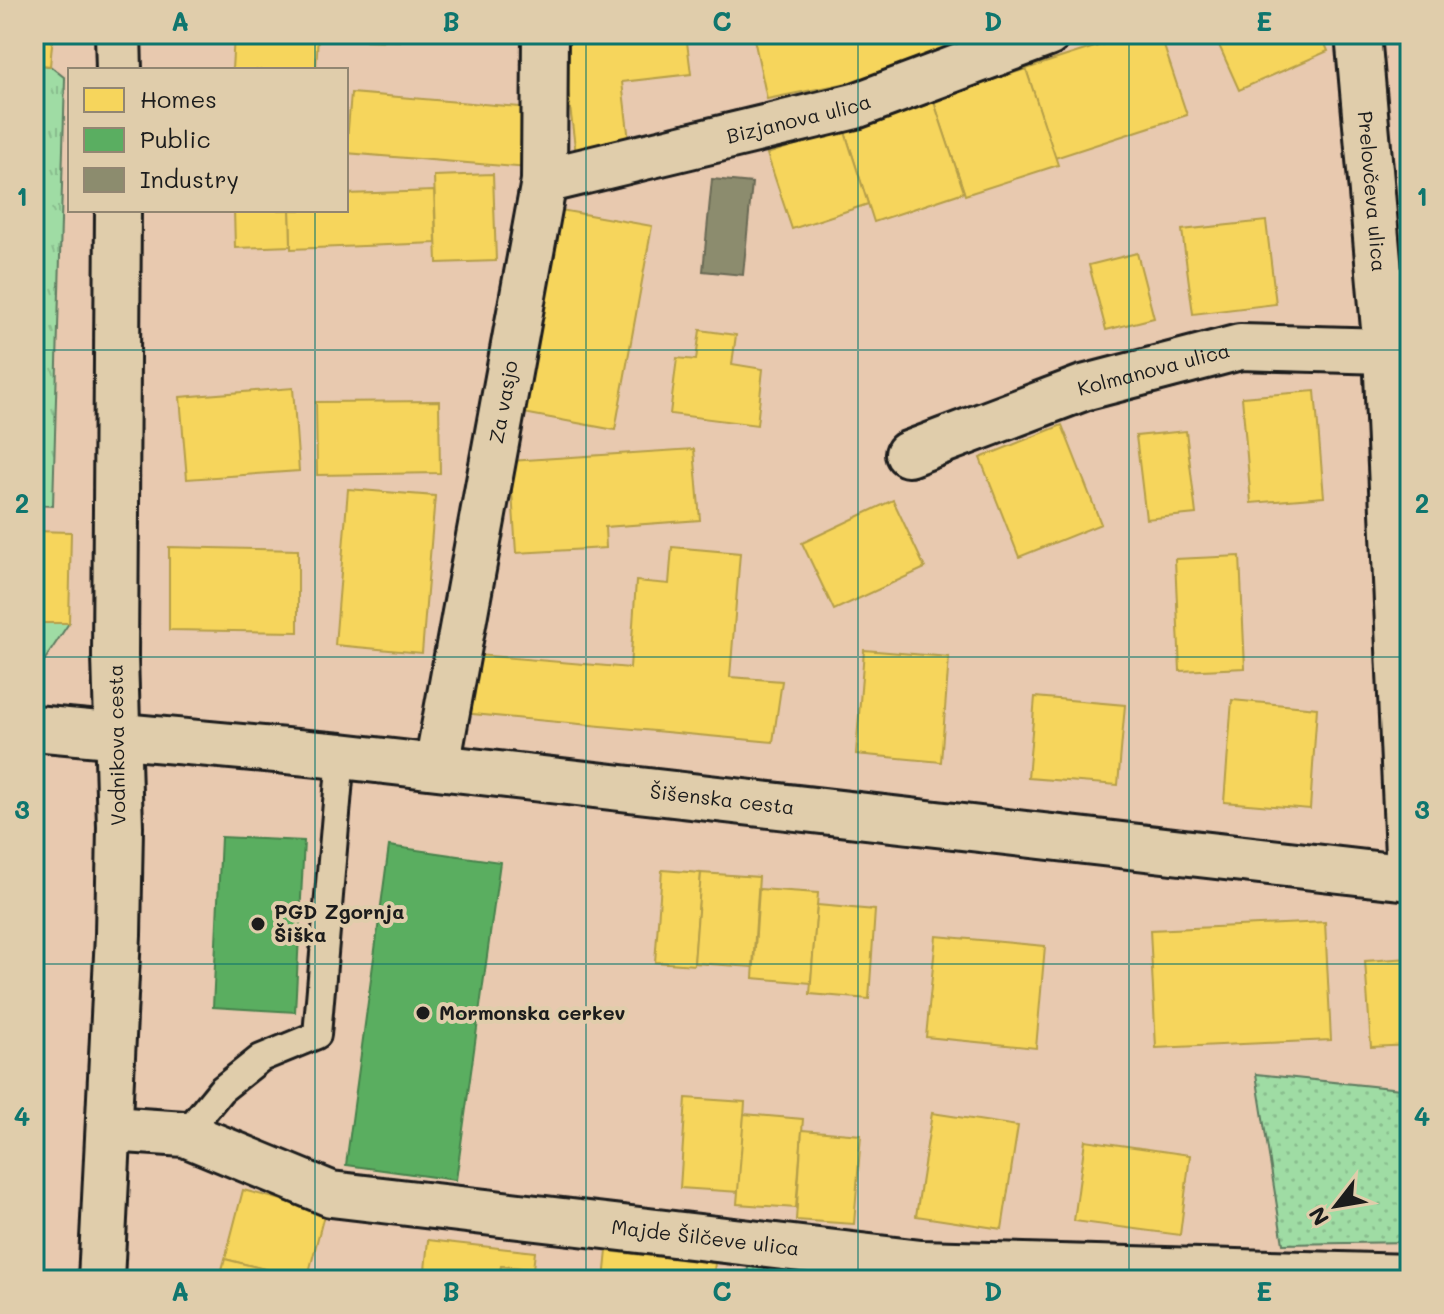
<svg xmlns="http://www.w3.org/2000/svg" width="1444" height="1314" font-family="Mali,sans-serif">
	<defs>
		<pattern id="grass-tufts" width="24" height="20" patternUnits="userSpaceOnUse" patternTransform="scale(2)"><rect width="24" height="20" fill="#9fdca4"/><path d="M3 7l-1-3M5 7V3M7 7l1-3M15 17l-1-3M17 17v-4M19 17l1-3" fill="none" stroke="#88bc8d"/></pattern>
		<pattern id="garden-dots" width="8" height="8" patternUnits="userSpaceOnUse" patternTransform="scale(2)"><rect width="8" height="8" fill="#9fdca4"/><path d="M2 2h.1M6 6h.1" fill="none" stroke="#88bc8d" stroke-width="1.8" stroke-linecap="round"/></pattern>
	</defs>
	<rect width="100%" height="100%" fill="#e8c9af"/>
	<filter id="ink" filterUnits="userSpaceOnUse"><feTurbulence type="fractalNoise" baseFrequency=".0125" numOctaves="2"/><feDisplacementMap in="SourceGraphic" scale="16" xChannelSelector="R" yChannelSelector="G"/><feConvolveMatrix kernelMatrix="1 2 1 2 8 2 1 2 1" color-interpolation-filters="sRGB"/></filter>
	<g filter="url(#ink)">
		<g fill="url(#grass-tufts)" stroke="#5e7c60" stroke-width="2">
			<polygon points="34,64 50,66 65,78 53,506 34,505"/>
			<polygon points="34,623 69,623 34,676"/>
			<polygon points="748,1265 922,1280 747,1280"/>
		</g>
		<polygon fill="url(#garden-dots)" stroke="#5e7c60" stroke-width="2" points="1256,1074 1410,1090 1410,1242 1283,1244"/>
		<g fill="#f6d55c" stroke="#b59e49" stroke-width="2">
			<polygon points="34,34 53,34 50,66 34,64"/>
			<polygon points="234,34 318,34 316,70 232,70"/>
			<polygon points="362,34 399,34 399,41 362,40"/>
			<polygon points="561,34 686,34 691,74 622,82 630,149 576,155"/>
			<polygon points="753,34 941,34 947,63 767,99"/>
			<polygon points="1135,34 1160,34 1187,115 1055,158 1026,69"/>
			<polygon points="1214,34 1321,34 1328,51 1239,90"/>
			<polygon points="1026,69 1058,165 965,195 933,99"/>
			<polygon points="351,93 532,108 528,168 346,153"/>
			<polygon points="933,99 964,192 874,222 844,129"/>
			<polygon points="844,129 868,204 792,229 767,154"/>
			<polygon points="493,174 496,261 437,263 434,176"/>
			<polygon points="434,191 436,243 291,249 290,210 346,210 346,194"/>
			<polygon points="549,208 652,226 615,430 513,411"/>
			<polygon points="234,210 290,210 291,246 235,248"/>
			<polygon points="1266,221 1276,304 1193,314 1182,230"/>
			<polygon points="1137,253 1154,318 1106,330 1089,265"/>
			<polygon points="700,330 736,335 732,364 763,369 757,425 670,414 677,358 696,360"/>
			<polygon points="293,388 299,471 187,479 180,397"/>
			<polygon points="1315,391 1324,497 1251,503 1242,397"/>
			<polygon points="439,401 440,473 317,475 316,402"/>
			<polygon points="1062,425 1101,524 1019,557 980,458"/>
			<polygon points="1186,431 1196,514 1146,519 1136,436"/>
			<polygon points="694,449 700,520 605,527 606,548 516,553 510,461"/>
			<polygon points="348,489 435,496 422,653 335,645"/>
			<polygon points="893,500 925,568 834,610 802,543"/>
			<polygon points="34,531 71,532 69,623 34,623"/>
			<polygon points="169,547 298,550 298,632 169,630"/>
			<polygon points="672,547 740,553 730,677 782,681 773,742 462,713 477,655 630,668 636,581 669,584"/>
			<polygon points="1240,556 1245,668 1180,671 1175,559"/>
			<polygon points="864,650 949,657 941,762 856,754"/>
			<polygon points="1035,697 1125,705 1118,785 1028,778"/>
			<polygon points="1232,700 1317,708 1310,809 1224,802"/>
			<polygon points="662,870 701,873 694,965 655,962"/>
			<polygon points="701,873 759,877 753,967 694,963"/>
			<polygon points="759,889 818,893 811,983 753,978"/>
			<polygon points="817,905 875,910 869,999 810,994"/>
			<polygon points="1325,922 1331,1040 1156,1048 1150,930"/>
			<polygon points="936,936 1045,946 1036,1048 926,1037"/>
			<polygon points="1410,958 1410,1045 1371,1047 1365,961"/>
			<polygon points="686,1098 745,1102 739,1192 680,1188"/>
			<polygon points="932,1113 1018,1126 1002,1229 916,1216"/>
			<polygon points="744,1114 803,1119 796,1208 737,1204"/>
			<polygon points="802,1130 861,1135 854,1224 796,1220"/>
			<polygon points="1085,1140 1190,1155 1180,1235 1074,1221"/>
			<polygon points="243,1190 325,1211 307,1280 225,1259"/>
			<polygon points="428,1240 535,1252 533,1269 501,1266 499,1280 424,1280"/>
			<polygon points="607,1251 715,1263 713,1280 604,1280"/>
			<polygon points="225,1259 307,1280 219,1280"/>
			<polygon points="501,1266 583,1275 582,1280 499,1280"/>
		</g>
		<g fill="#5aae61" stroke="#47824c" stroke-width="2">
			<polygon points="221,837 304,841 295,1012 213,1007"/>
			<polygon points="389,846 500,862 456,1180 346,1165"/>
		</g>
		<polygon fill="#8c8c6e" stroke="#6a6a55" stroke-width="2" points="712,179 752,183 743,275 703,271"/>
		<g fill="none" stroke-linecap="round" stroke-linejoin="round">
			<g stroke="#1c1c1c" stroke-width="32">
				<polyline id="lane" points="185,1134 221,1090 261,1058 317,1035 341,756"/>
			</g>
			<g stroke="#1c1c1c" stroke-width="50">
				<g id="street">
					<path id="s1" d="M 1358,34 L 1386,351 L 1409,878"/>
					<path id="s2" d="M 544,181 L 855,106 L 1048,34"/>
					<path id="s3" d="M 908,454 L 1083,388 L 1240,347 L 1386,351 L 1410,347"/>
					<path id="s4" d="M 437,766 L 544,181 L 545,34"/>
					<path id="s5" d="M 110,1129 L 185,1134 L 331,1194 L 921,1263 L 1410,1277"/>
				</g>
			</g>
			<g stroke="#1c1c1c" stroke-width="50">
				<g id="secondary">
					<polyline points="118,34 119,70"/>
					<path id="s6" d="M 34,728 L 341,756 L 1410,878"/>
					<polyline points="101,1280 118,935 120,827 115,656 118,210"/>
				</g>
			</g>
			<use href="#lane" stroke="#e0cdab" stroke-width="26"/>
			<use href="#street" stroke="#e0cdab" stroke-width="44"/>
			<use href="#secondary" stroke="#e0cdab" stroke-width="44"/>
		</g>
	</g>
	<path fill="none" stroke="#0f766e" stroke-width="2" stroke-opacity="0.55" d="M 315,34 L 315,70M 586,34 L 586,1280M 858,34 L 858,1280M 1129,34 L 1129,1280M 315,210 L 315,1280M 34,350 L 1410,350M 34,657 L 1410,657M 34,964 L 1410,964"/>
	<g fill="#1c1c1c" stroke="#e0cdab" stroke-width="3">
		<circle cx="258" cy="924" r="8"/>
		<circle cx="423" cy="1013" r="8"/>
	</g>
	<g text-anchor="middle" stroke-width="8" stroke-linejoin="round" paint-order="stroke">
		<g font-size="20" fill="#1c1c1c" stroke="#e0cdab">
			<text dy="7" stroke="none"><textPath href="#s2" startOffset="262">Bizjanova ulica</textPath></text>
			<text dy="7" stroke="none"><textPath href="#s1" startOffset="158">Prelovčeva ulica</textPath></text>
			<text dy="7" stroke="none"><textPath href="#s3" startOffset="260">Kolmanova ulica</textPath></text>
			<text dy="7" stroke="none"><textPath href="#s4" startOffset="370">Za vasjo</textPath></text>
			<text transform="translate(117 745) rotate(-91)" y="7">Vodnikova cesta</text>
			<text dy="7" stroke="none"><textPath href="#s6" startOffset="692">Šišenska cesta</textPath></text>
			<text dy="7" stroke="none"><textPath href="#s5" startOffset="610">Majde Šilčeve ulica</textPath></text>
		</g>
		<g font-size="20" font-weight="bold" fill="#1c1c1c" stroke="#e0cdab" text-anchor="start">
			<text x="274" y="919">PGD Zgornja<tspan x="274" dy="23">Šiška</tspan></text>
			<text x="439" y="1020">Mormonska cerkev</text>
		</g>
	</g>
	<rect width="1444" height="1314" fill="none" stroke="#e0cdab" stroke-width="88"/>
	<rect x="68" y="68" width="280" height="144" fill="#e0cdab" stroke="#928672" stroke-width="2"/>
	<rect x="84" y="88" width="40" height="24" fill="#f6d55c" stroke="#928672" stroke-width="2"/>
	<text x="140" y="108" font-size="24" fill="#1c1c1c">Homes</text>
	<rect x="84" y="128" width="40" height="24" fill="#5aae61" stroke="#928672" stroke-width="2"/>
	<text x="140" y="148" font-size="24" fill="#1c1c1c">Public</text>
	<rect x="84" y="168" width="40" height="24" fill="#8c8c6e" stroke="#928672" stroke-width="2"/>
	<text x="140" y="188" font-size="24" fill="#1c1c1c">Industry</text>
	<g transform="translate(1336 1206) rotate(239)" stroke="#e0cdab" stroke-width="6" paint-order="stroke">
	<path d="M0-6L14 30L0 20L-14 30Z" fill="#1c1c1c"/>
	<text y="-12" font-size="22" font-weight="bold" text-anchor="middle" fill="#1c1c1c">N</text>
	</g>
	<rect x="44" y="44" width="1356" height="1226" fill="none" stroke="#0f766e" stroke-width="3"/>
	<g font-size="26" text-anchor="middle" font-weight="bold" fill="#0f766e">
		<text x="180" y="31">A</text>
		<text x="451" y="31">B</text>
		<text x="722" y="31">C</text>
		<text x="993" y="31">D</text>
		<text x="1264" y="31">E</text>
		<text x="22" y="206">1</text>
		<text x="1422" y="206">1</text>
		<text x="22" y="513">2</text>
		<text x="1422" y="513">2</text>
		<text x="22" y="819">3</text>
		<text x="1422" y="819">3</text>
		<text x="22" y="1126">4</text>
		<text x="1422" y="1126">4</text>
		<text x="180" y="1301">A</text>
		<text x="451" y="1301">B</text>
		<text x="722" y="1301">C</text>
		<text x="993" y="1301">D</text>
		<text x="1264" y="1301">E</text>
	</g>
</svg>
